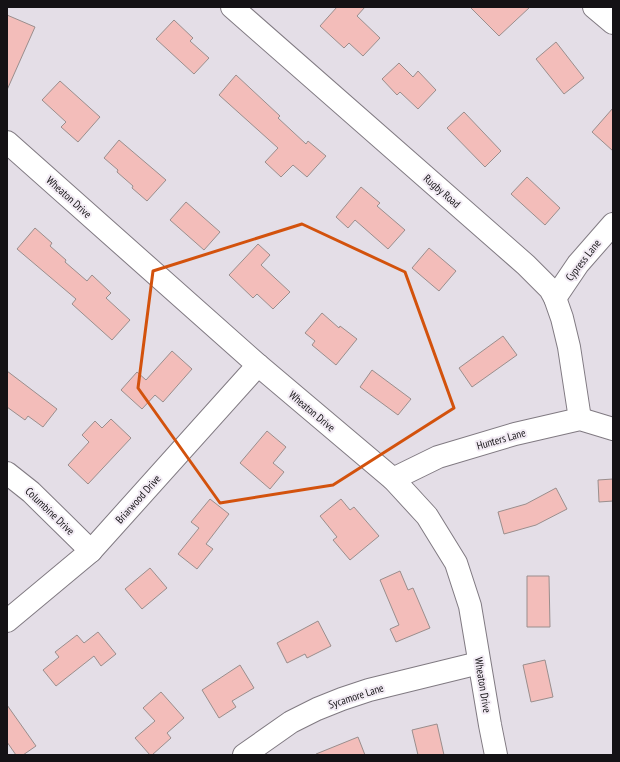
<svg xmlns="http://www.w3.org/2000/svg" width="620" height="762" font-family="'PT Sans Narrow',sans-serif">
	<rect width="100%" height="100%" fill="#e4dee7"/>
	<g fill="#f3bdba" stroke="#9a8e8d">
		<polygon points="337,7 365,7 357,16 380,38 363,56 349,43 344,48 320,26"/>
		<polygon points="470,7 530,7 499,36"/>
		<polygon points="7,15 35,27 7,90"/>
		<polygon points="174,20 193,38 190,41 209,58 194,74 156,39"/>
		<polygon points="556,42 584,78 564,94 536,59"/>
		<polygon points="399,63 413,77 418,71 436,90 418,109 400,92 397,95 382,79"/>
		<polygon points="236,75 280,116 278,118 306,144 308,141 326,156 307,177 293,165 281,177 265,162 278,148 219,95"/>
		<polygon points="60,81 100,117 78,142 61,127 66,122 42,100"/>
		<polygon points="613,108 613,151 592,132"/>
		<polygon points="464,112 501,151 485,167 447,128"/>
		<polygon points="119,140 166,180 147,201 132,188 133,186 117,172 118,170 104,158"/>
		<polygon points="527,177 560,208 545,225 511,194"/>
		<polygon points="361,187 380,203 377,206 405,230 388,249 355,220 348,228 336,217"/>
		<polygon points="186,202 220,232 204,250 170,220"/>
		<polygon points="35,228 52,243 50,246 66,260 65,262 87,281 92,275 111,293 106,298 130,320 112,340 72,304 76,299 17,249"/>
		<polygon points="258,244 270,255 261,265 290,292 273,309 257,294 253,298 229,275"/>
		<polygon points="429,248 456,271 439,291 412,268"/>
		<polygon points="322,313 339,328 340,326 357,339 336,365 312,345 315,341 305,333"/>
		<polygon points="503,336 517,355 472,387 459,368"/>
		<polygon points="172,351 192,369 163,402 155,395 142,409 121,390 137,372 146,380"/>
		<polygon points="372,370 411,399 398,415 360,387"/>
		<polygon points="7,371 57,409 43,427 28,416 25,420 7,407"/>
		<polygon points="111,419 131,438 88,484 68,465 89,442 82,435 95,421 102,428"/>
		<polygon points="267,431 286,447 273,463 284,472 270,489 240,463"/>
		<polygon points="613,479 613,501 599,502 598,480"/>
		<polygon points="556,488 567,509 536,525 504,534 498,512 526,504"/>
		<polygon points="210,499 229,514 206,544 213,549 197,569 178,554 199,528 191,522"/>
		<polygon points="341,499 350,510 354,507 379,536 350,560 333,540 337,537 320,516"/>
		<polygon points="150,568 167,588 142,609 125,589"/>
		<polygon points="400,571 408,590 413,588 430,628 396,642 390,629 399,625 380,580"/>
		<polygon points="527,576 549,576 550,627 527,627"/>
		<polygon points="318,621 331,646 307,658 305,654 287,663 277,643"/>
		<polygon points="98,632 116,654 101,666 94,656 56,686 43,670 59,657 55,652 77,635 84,643"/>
		<polygon points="545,660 553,697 531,702 523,665"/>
		<polygon points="240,665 254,688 232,701 236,707 219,718 202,690"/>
		<polygon points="161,692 184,718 167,733 171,738 152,755 150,755 135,738 155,721 143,708"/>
		<polygon points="7,705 36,746 23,755 16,755 7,742"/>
		<polygon points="437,724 444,755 418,755 412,730"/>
		<polygon points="358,737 365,755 316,755 316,754"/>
	</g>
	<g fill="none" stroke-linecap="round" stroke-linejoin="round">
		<g stroke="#807a82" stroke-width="24">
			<g id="minor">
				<polyline points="232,7 526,265 550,289 555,298 562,318 569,347 580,419"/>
				<polyline points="594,7 613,23"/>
				<polyline points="7,142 258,365 393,479 427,516 456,563 470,606 490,725 496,755"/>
				<polyline points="555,298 578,264 613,224"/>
				<polyline points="7,473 31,492 91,551"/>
				<polyline points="393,479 438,457 515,434 580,419 613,429"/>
				<polyline points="7,621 91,551 258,365"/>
				<polyline points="244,755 291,722 317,709 342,699 369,690 479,663"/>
			</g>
		</g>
		<use href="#minor" stroke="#fff" stroke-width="22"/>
	</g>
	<path fill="none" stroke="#d3520d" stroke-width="3" stroke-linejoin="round" d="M 302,224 L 405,272 L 454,408 L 333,485 L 220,503 L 138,388 L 153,271 Z"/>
	<g text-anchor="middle" stroke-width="4" stroke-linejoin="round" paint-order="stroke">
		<g font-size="11" fill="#141215" stroke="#f2ebf4">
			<text transform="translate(442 191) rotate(41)" y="4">Rugby Road</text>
			<text transform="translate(69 197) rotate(42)" y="4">Wheaton Drive</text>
			<text transform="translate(583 260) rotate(-52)" y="4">Cypress Lane</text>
			<text transform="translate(312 411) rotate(40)" y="4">Wheaton Drive</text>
			<text transform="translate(501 439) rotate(-16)" y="4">Hunters Lane</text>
			<text transform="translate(138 499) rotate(-48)" y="4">Briarwood Drive</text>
			<text transform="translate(50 511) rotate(44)" y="4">Columbine Drive</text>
			<text transform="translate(483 685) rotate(81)" y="4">Wheaton Drive</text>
			<text transform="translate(356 696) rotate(-18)" y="4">Sycamore Lane</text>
		</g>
	</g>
	<rect width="620" height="762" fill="none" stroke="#141215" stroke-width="16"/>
</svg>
